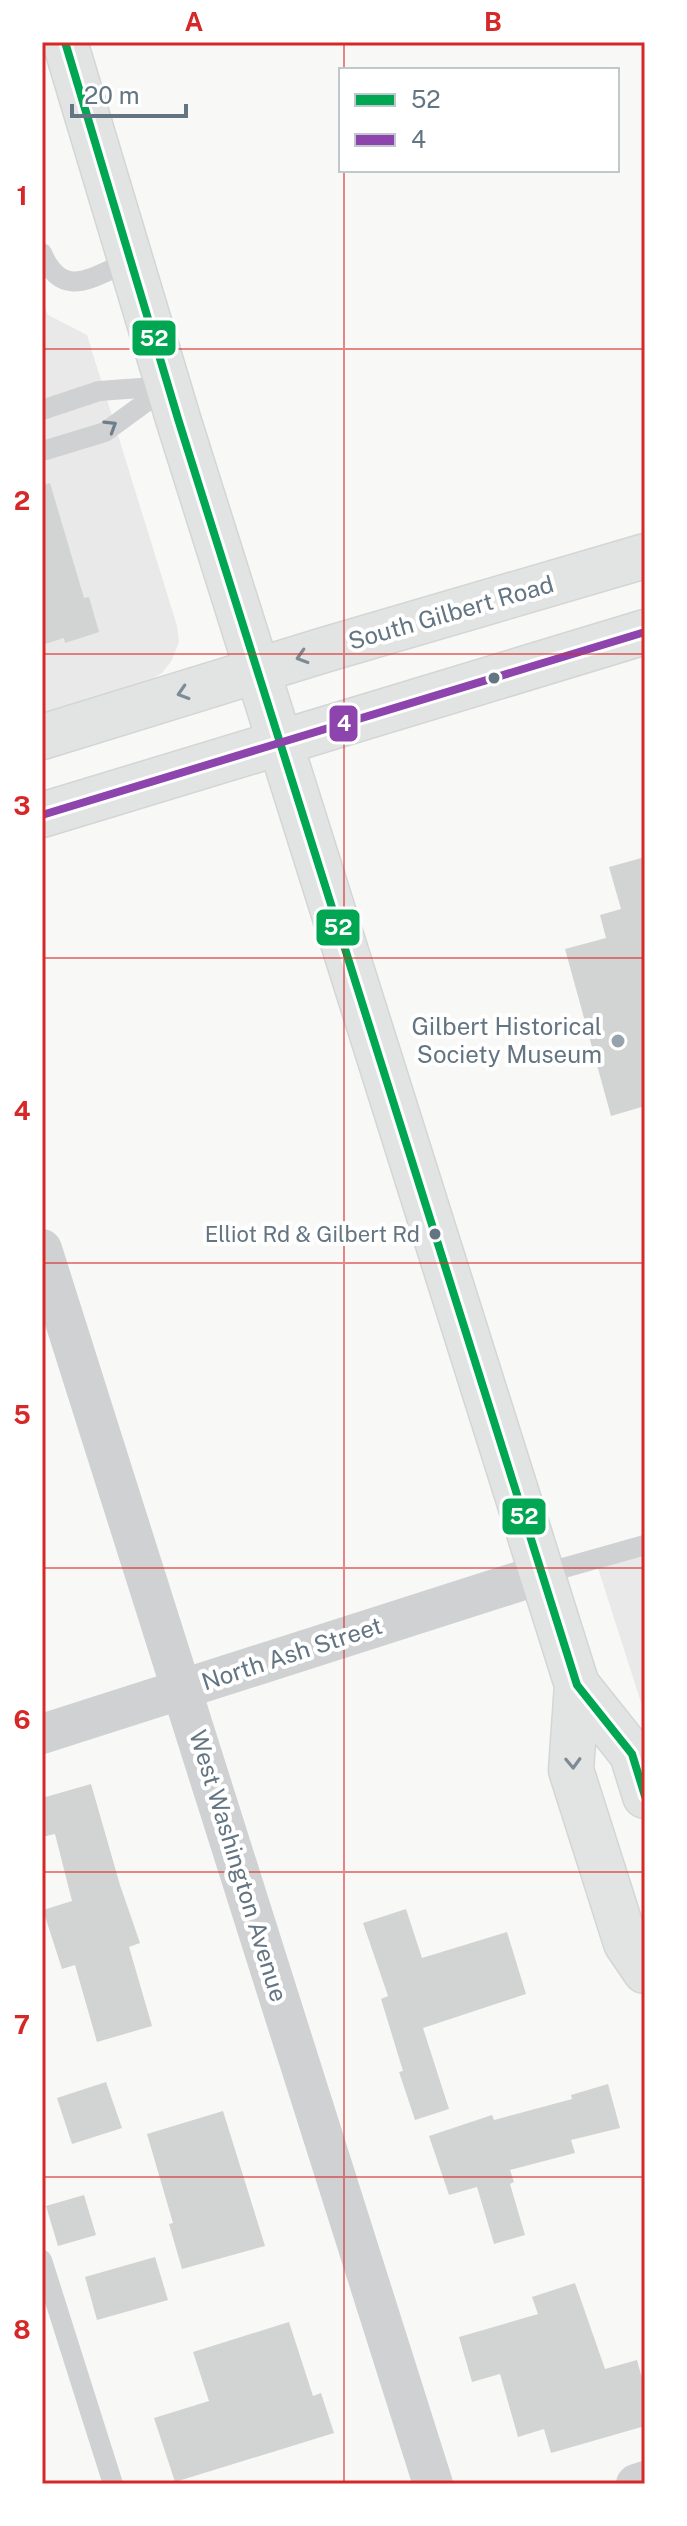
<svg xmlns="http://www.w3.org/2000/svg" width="687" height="2526" font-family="'Public Sans',sans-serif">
	<rect width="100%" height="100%" fill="#f8f8f7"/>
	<g fill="#e8e9e8">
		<polygon points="42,299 48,315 87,335 177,626 179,642 172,660 162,673 143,684 42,716"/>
		<polygon points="645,1551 645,1715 597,1565"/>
	</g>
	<g fill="#d2d3d3">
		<polygon points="50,483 84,598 89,597 99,632 65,643 64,638 42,645 42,485"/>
		<polygon points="645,857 645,1106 611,1116 565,949 606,938 600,915 621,909 609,867"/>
		<polygon points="91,1784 120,1885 140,1943 129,1947 152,2026 97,2042 75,1965 62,1969 43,1910 72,1901 55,1834 42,1837 42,1798"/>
		<polygon points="406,1909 422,1958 507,1932 526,1994 423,2028 449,2109 415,2120 399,2072 403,2071 381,1999 388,1996 363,1923"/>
		<polygon points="106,2082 122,2128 72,2144 57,2098"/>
		<polygon points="608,2084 620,2128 571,2140 575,2153 510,2170 514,2182 510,2184 525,2235 494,2244 477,2187 449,2195 429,2136 492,2115 494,2120 572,2099 571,2095"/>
		<polygon points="223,2111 265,2246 182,2269 169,2224 173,2223 147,2134"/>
		<polygon points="84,2195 96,2235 58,2246 46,2206"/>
		<polygon points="155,2257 168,2300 97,2320 85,2277"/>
		<polygon points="575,2283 605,2369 637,2360 645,2389 645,2426 551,2453 544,2429 518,2437 500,2374 472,2382 459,2337 538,2314 532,2297"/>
		<polygon points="289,2322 313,2396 321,2393 334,2433 175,2482 154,2418 209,2401 193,2352"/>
	</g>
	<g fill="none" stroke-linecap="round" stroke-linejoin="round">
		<g stroke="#d4d6d6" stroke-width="47">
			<g id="secondary">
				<polyline points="65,42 179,422 577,1685 632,1754 645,1796"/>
				<polyline points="577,1685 571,1770 626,1943 645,1971"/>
			</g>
		</g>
		<g stroke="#d4d5d5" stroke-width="47">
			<g id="primary">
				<polyline points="42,737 324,650 645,556"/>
				<polyline points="42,815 645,632"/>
			</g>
		</g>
		<g stroke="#cfd1d2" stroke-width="20">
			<path d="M 42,253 C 63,302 93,276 130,261"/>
			<polyline points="42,410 99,391 168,386"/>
			<polyline points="46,450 105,432 168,386"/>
			<polyline points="542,1574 645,1545"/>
			<polyline points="42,2260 113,2484"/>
		</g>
		<g stroke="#cfd1d2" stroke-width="40">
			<polyline points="42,1249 433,2484"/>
			<polyline points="42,1734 542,1574"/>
			<polyline points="636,2484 645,2481"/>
		</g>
		<use href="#secondary" stroke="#e2e3e3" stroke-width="44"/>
		<use href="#primary" stroke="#e2e3e3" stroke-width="44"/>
		<g stroke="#fff" stroke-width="14">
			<polyline id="bus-1" points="65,42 179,422 577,1685 632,1754 645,1796"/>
		</g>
		<g stroke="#fff" stroke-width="14">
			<polyline id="bus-2" points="42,815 645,632"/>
		</g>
		<use href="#bus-1" stroke="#00a651" stroke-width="8"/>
		<use href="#bus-2" stroke="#8e44ad" stroke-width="8"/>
	</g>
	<defs><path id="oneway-chevron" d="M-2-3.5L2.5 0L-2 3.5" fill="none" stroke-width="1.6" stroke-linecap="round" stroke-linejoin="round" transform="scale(2)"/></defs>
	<use stroke="#6e7e8a" href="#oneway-chevron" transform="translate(111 426) rotate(-32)"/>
	<g stroke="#7c8b95">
		<use href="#oneway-chevron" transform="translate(302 657) rotate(163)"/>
		<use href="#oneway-chevron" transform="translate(183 693) rotate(163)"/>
		<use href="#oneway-chevron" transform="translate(573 1763) rotate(88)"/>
	</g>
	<path fill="none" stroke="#d62828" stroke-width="2" stroke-opacity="0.55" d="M 344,42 L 344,70M 344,170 L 344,2484M 42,349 L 645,349M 42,654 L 645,654M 42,958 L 645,958M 42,1263 L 645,1263M 42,1568 L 645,1568M 42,1872 L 645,1872M 42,2177 L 645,2177"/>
	<g fill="#637582" stroke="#fff" stroke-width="3">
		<circle cx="494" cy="678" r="7"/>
		<circle cx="435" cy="1234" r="7"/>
	</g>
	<circle fill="#97a3ab" stroke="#fff" stroke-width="3" cx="618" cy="1041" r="8"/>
	<g text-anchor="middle" stroke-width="8" stroke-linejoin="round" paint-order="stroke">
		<g font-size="22" fill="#637582" stroke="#fff" text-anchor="end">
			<text x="420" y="1242">Elliot Rd &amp; Gilbert Rd</text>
		</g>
		<g font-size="24" fill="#637582" stroke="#fff">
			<text transform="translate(451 613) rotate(-16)" y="8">South Gilbert Road</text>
			<text transform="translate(292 1654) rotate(-18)" y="8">North Ash Street</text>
			<text transform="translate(238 1866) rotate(73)" y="8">West Washington Avenue</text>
		</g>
		<g font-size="24" fill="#637582" stroke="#fff" text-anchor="end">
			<text x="602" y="1035">Gilbert Historical<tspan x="602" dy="28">Society Museum</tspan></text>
		</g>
	</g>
	<g stroke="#fff" stroke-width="3">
		<rect x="131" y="319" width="46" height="38" rx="8" fill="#00a651"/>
		<rect x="328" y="704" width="31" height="39" rx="8" fill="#8e44ad"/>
		<rect x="315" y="908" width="46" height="39" rx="8" fill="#00a651"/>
		<rect x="501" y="1497" width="46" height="39" rx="8" fill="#00a651"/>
	</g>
	<g font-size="22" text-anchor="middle" font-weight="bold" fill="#fff">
		<text x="154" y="346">52</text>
		<text x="344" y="731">4</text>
		<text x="338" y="935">52</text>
		<text x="524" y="1524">52</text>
	</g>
	<rect width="687" height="2526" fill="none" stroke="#ffffff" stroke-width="88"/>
	<rect x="339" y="68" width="280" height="104" fill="#ffffff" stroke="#c1c8cd" stroke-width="2"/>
	<rect x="355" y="94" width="40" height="12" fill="#00a651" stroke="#c1c8cd" stroke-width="2"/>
	<text x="411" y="108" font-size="24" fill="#637582">52</text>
	<rect x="355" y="134" width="40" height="12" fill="#8e44ad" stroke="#c1c8cd" stroke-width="2"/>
	<text x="411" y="148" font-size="24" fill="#637582">4</text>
	<path d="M72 104v12h114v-12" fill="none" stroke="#637582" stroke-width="4"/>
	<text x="84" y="104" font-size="24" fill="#637582" stroke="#ffffff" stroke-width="6" paint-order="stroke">20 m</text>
	<rect x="44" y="44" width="599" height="2438" fill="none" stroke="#d62828" stroke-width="3"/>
	<g font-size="26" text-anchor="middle" font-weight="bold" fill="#d62828">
		<text x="194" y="31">A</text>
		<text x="493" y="31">B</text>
		<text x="22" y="205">1</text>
		<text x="22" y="510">2</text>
		<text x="22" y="815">3</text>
		<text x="22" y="1120">4</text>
		<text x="22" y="1424">5</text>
		<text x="22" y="1729">6</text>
		<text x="22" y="2034">7</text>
		<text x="22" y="2339">8</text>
	</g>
</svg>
